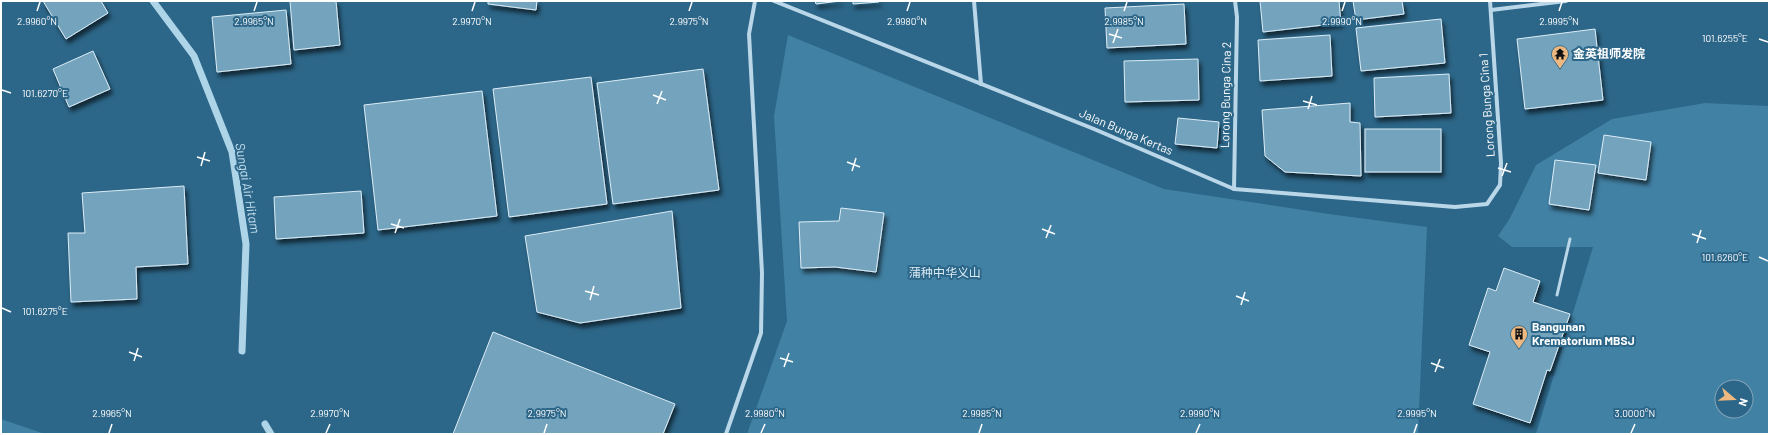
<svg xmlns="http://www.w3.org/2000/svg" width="1770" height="435" font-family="Barlow,'Noto Sans SC',sans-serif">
	<defs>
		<filter id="shadow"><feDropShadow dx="2.5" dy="4.5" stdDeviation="2" flood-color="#0009"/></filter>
	</defs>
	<rect width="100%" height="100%" fill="#2c6688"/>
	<g fill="#4181a4" fill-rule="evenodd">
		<polygon points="788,35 1164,189 1329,214 1427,227 1418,434 747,434 787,321 774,116"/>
		<path d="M 1705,103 L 1769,106 L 1769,434 L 1536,434 L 1593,247 L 1512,247 L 1498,236 L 1510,218 L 1536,165 L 1612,119 ZM 1722,387 L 1746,387 L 1746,411 L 1722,411 Z"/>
		<polygon points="1,419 45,434 1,434"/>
	</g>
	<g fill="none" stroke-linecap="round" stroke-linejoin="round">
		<g stroke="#aed4e8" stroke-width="7">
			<polyline points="153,1 194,56 232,152 246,244 242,351"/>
			<polyline points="265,424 271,434"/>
		</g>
	</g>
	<g fill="#73a3bd" stroke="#dcedf7" filter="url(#shadow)">
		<polygon points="43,1 101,1 108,13 66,39"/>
		<polygon points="290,1 336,1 340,45 294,50"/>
		<polygon points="488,1 537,1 536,10 488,4"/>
		<polygon points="815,1 840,1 816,4"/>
		<polygon points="853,1 879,1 879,2 853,4"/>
		<polygon points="1260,1 1339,1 1341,23 1263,32"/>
		<polygon points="1353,1 1402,1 1404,14 1356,20"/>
		<polygon points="1184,4 1186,44 1107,48 1105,8"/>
		<polygon points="286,10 291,64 217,72 212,17"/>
		<polygon points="1441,19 1445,63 1361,71 1356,28"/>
		<polygon points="1595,29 1603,100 1525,109 1517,39"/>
		<polygon points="1330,35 1332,76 1260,81 1258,40"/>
		<polygon points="93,51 110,89 69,107 53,69"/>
		<polygon points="1198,59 1199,100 1125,102 1124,61"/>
		<polygon points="703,69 719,190 613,204 597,83"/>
		<polygon points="1449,74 1451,113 1375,117 1374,78"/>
		<polygon points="591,77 607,204 509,217 493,89"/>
		<polygon points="482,91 497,216 378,230 364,105"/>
		<polygon points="1350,103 1350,122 1360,123 1361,176 1285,172 1265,156 1262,110"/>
		<polygon points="1178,118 1219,122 1217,148 1175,144"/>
		<rect x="1365" y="129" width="76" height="43"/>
		<polygon points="1604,135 1651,142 1646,180 1598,173"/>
		<polygon points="1555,160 1596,165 1589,210 1549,204"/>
		<polygon points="184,186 188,264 136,267 137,299 71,302 68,233 85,233 82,193"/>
		<polygon points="361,191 364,233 276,239 274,197"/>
		<polygon points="841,208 884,213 876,272 835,267 801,268 799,222 839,221"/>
		<polygon points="672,211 681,308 580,323 537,312 525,236"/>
		<polygon points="1504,268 1540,281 1533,302 1570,314 1550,371 1547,370 1530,423 1473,404 1490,352 1469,345 1488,288 1496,291"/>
		<polygon points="493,332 675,404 663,434 453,434"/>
	</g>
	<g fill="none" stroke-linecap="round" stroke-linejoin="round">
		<polyline stroke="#b9d7e8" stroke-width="3" points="1557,295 1570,239"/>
		<g stroke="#b9d7e8" stroke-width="4">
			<polyline points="774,1 1094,129 1234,189 1455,207 1487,204 1500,185 1501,163 1490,1"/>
			<polyline points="974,1 981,84"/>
			<polyline points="1491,10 1566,1"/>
			<polyline points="1234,189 1237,17 1235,1"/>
			<polyline points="726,434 761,333 762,273 749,34 755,1"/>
		</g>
	</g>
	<path fill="none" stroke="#fff" stroke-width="1.5" d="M 37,11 L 40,2M 254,11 L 257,2M 472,11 L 475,2M 689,11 L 692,2M 907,11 L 910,2M 1124,11 L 1127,2M 1342,11 L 1345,2M 1559,11 L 1562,2M 1109,34 L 1122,38M 1759,39 L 1768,42M 1113,43 L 1118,29M 2,90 L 11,93M 653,95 L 666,100M 1303,101 L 1317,105M 657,104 L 662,91M 1308,109 L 1312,96M 197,157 L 210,161M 847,162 L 860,167M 201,166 L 205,152M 1498,168 L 1511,172M 852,171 L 856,158M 1502,176 L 1507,163M 391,224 L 404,228M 1042,229 L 1055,234M 395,233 L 400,219M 1692,234 L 1706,239M 1046,238 L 1051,225M 1697,243 L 1701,230M 1759,257 L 1768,261M 585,291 L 599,295M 1236,296 L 1249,301M 590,300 L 594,286M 1241,305 L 1245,292M 2,308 L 11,312M 129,352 L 142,357M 780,358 L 793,362M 134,361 L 138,348M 1431,363 L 1444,368M 784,367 L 789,353M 1435,372 L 1440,359M 109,433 L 112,424M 326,433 L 330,424M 544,433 L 547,424M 761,433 L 765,424M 979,433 L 982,424M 1196,433 L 1200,424M 1414,433 L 1417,424M 1631,433 L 1635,424"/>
	<defs>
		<g id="temple-pin" transform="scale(0.9)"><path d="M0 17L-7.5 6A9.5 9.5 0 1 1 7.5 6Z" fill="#edb981" stroke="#2c6688"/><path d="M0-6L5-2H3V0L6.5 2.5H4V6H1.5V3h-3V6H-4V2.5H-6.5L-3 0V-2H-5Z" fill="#111"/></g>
		<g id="building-pin" transform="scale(0.9)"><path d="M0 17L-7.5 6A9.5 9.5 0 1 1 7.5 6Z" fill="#edb981" stroke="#2c6688"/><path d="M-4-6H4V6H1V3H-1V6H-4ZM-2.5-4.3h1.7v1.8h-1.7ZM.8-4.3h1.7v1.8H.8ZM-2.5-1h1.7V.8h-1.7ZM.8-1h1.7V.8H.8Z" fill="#111"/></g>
	</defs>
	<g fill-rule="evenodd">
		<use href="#temple-pin" x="1560" y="54"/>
		<use href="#building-pin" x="1519" y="334"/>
	</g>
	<g text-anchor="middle" stroke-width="4" stroke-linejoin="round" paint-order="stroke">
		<g font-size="12" font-weight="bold" fill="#fff" stroke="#2c6688" text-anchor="start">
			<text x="1573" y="58">金英祖师发院</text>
			<text x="1532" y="331">Bangunan<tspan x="1532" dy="14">Krematorium MBSJ</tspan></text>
		</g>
		<g font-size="12" fill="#fff" stroke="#2c6688">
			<text transform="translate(1226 95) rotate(-89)" y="4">Lorong Bunga Cina 2</text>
			<text transform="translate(1487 105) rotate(-94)" y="4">Lorong Bunga Cina 1</text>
			<text transform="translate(1126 132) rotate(23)" y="4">Jalan Bunga Kertas</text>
		</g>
		<g font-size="12" fill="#dcedf7" stroke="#2c6688">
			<text x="945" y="277">蒲种中华义山</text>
		</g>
		<g font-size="13" font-style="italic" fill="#c4e0ef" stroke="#2c6688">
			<text transform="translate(248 188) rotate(80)" y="5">Sungai Air Hitam</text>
		</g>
	</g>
	<g font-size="10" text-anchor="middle" fill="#fff" stroke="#2c6688" stroke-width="4" stroke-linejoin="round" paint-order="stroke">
		<text x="1342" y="25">2.9990°N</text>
		<text x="1559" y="25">2.9995°N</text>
		<text x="37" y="25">2.9960°N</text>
		<text x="254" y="25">2.9965°N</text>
		<text x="472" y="25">2.9970°N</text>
		<text x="689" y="25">2.9975°N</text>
		<text x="907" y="25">2.9980°N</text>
		<text x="1124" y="25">2.9985°N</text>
		<text x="1725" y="42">101.6255°E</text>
		<text x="45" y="97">101.6270°E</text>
		<text x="1725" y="261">101.6260°E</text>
		<text x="45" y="315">101.6275°E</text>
		<text x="112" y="417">2.9965°N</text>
		<text x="330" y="417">2.9970°N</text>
		<text x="547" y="417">2.9975°N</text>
		<text x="765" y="417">2.9980°N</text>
		<text x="982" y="417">2.9985°N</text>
		<text x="1200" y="417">2.9990°N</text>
		<text x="1417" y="417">2.9995°N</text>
		<text x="1635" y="417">3.0000°N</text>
	</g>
	<rect width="1770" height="435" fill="none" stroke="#ffffff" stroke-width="4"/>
	<g transform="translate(1734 399) rotate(109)"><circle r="19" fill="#2c6688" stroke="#80a3b8"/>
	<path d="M0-3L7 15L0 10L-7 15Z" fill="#edb981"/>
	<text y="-6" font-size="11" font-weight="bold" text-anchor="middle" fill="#ffffff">N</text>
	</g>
</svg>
